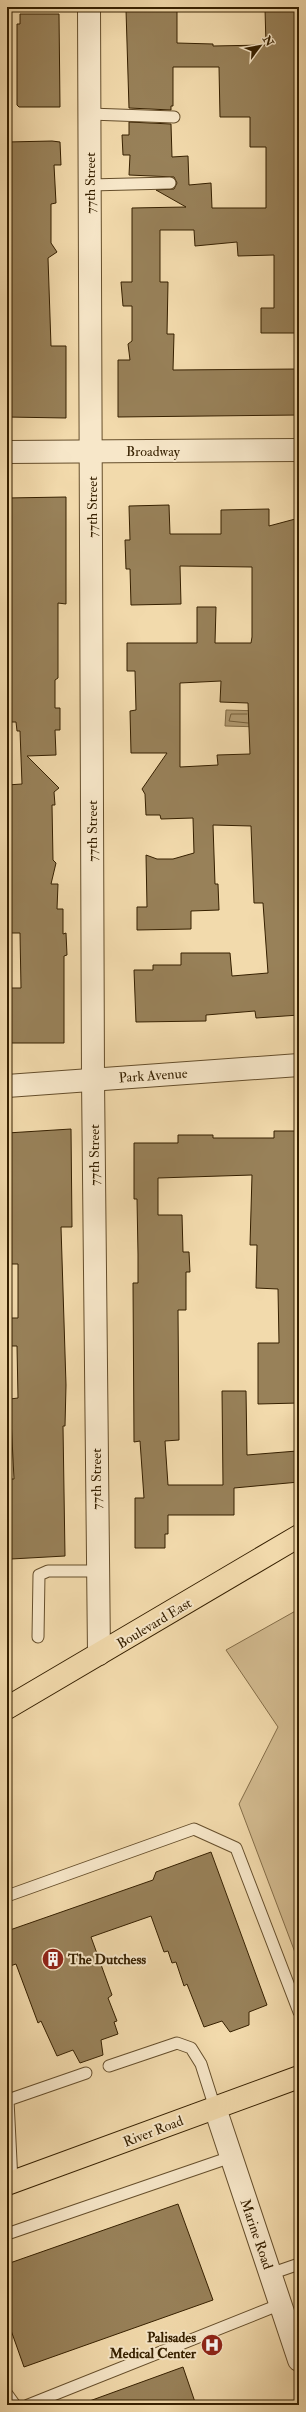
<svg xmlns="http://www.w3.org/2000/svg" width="306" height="2412" font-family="'IM FELL Double Pica',serif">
	<rect width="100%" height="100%" fill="#f2daac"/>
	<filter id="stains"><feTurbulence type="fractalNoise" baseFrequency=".005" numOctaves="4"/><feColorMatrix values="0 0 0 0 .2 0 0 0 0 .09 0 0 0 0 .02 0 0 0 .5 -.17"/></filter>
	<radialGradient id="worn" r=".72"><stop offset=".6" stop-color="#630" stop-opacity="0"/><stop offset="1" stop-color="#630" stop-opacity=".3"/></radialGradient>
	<polygon fill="#d2ba8f" stroke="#846d48" points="299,1609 299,1963 239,1804 278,1727 226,1650"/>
	<polygon fill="#b29b72" stroke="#806a44" points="226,710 262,711 262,727 225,726"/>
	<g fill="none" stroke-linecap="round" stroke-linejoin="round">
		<polyline stroke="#745e39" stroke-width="1" points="247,714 231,714 229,721 248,723"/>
	</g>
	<g fill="#988159" stroke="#362000" fill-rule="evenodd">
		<polygon points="299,8 299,333 261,333 261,308 274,308 274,255 238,256 237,242 195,246 194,230 160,230 160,282 168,282 167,334 174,334 173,370 299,369 299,415 118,417 118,360 130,360 128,344 132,341 132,306 123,306 121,282 132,282 132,208 186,207 156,190 174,189 177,183 174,177 129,175 130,155 123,155 122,135 129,135 129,122 171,124 172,157 188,156 189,185 211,183 212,208 266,208 266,147 250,147 250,117 220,117 219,67 173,67 173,106 171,106 171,110 129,108 126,10 177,10 177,43 213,44 213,46 266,45 265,9"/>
		<polygon points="20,14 59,14 60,107 19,107 17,105 17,24 20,24"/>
		<polygon points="52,141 60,142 61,165 54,165 56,203 51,204 51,243 57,252 48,258 51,346 66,346 66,418 7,417 7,265 11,265 11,205 7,205 7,142"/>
		<polygon points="66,497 66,604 58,603 58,678 55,680 55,708 60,708 60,730 55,730 56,755 27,756 59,788 54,792 55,805 52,805 53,860 56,863 51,884 58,884 57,909 63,909 63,934 66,933 67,955 64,956 64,1043 7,1043 7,988 21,988 20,933 8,933 7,785 22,784 20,731 17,731 16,722 9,722 9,699 7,699 7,498"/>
		<path d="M 169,505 L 170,534 L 221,534 L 221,510 L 269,509 L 269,526 L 299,518 L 299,1015 L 256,1018 L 255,1011 L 206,1015 L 206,1021 L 136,1022 L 134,970 L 153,970 L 153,965 L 181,965 L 181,953 L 230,953 L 232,976 L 268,973 L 263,903 L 254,903 L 251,826 L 213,825 L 215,884 L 218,884 L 219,910 L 191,911 L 191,929 L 137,930 L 137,907 L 147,907 L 146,855 L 157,859 L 173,859 L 194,853 L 193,818 L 161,819 L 160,815 L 146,815 L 145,794 L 142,789 L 167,753 L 131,753 L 130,711 L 136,710 L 135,671 L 127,671 L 127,643 L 197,643 L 197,607 L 216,607 L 215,643 L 251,643 L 252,637 L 252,567 L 180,566 L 181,604 L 131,605 L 130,569 L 126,569 L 125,540 L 130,540 L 129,506 ZM 221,681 L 220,702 L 248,703 L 250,754 L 217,755 L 218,765 L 180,767 L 180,683 Z"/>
		<polygon points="71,1129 72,1227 61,1227 66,1385 65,1426 63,1426 65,1556 11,1559 10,1479 14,1479 10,1399 18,1398 17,1346 7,1346 7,1318 18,1318 18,1264 7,1264 7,1133"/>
		<polygon points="274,1131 299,1131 299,1403 258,1404 258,1343 279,1343 278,1289 256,1288 257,1245 250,1245 252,1175 158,1178 158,1215 182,1215 183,1252 189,1252 190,1272 186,1272 186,1310 178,1310 179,1440 165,1441 168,1485 223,1485 222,1391 246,1391 247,1455 297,1451 299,1456 299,1482 234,1488 234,1515 168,1515 168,1534 165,1534 165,1548 135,1548 135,1498 144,1498 140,1441 134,1442 133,1283 138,1283 138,1254 137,1199 134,1199 134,1143 178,1143 178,1135 213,1135 213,1138 274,1138"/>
		<polygon points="211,1852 267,2005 249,2012 249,2025 230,2032 222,2021 204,2027 187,1984 184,1986 176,1962 172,1963 168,1951 164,1952 151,1916 91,1937 112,1995 108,1998 117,2021 114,2022 118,2034 101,2040 103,2055 80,2063 73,2050 57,2056 41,2021 38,2023 16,1964 7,1967 7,1931 153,1880 156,1872"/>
		<polygon points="178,2204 213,2300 24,2367 7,2319 7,2264"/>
		<polygon points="183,2367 196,2405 85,2405 84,2403"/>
	</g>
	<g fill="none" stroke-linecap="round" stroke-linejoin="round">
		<g stroke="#654e2b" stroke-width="13">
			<g id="service">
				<polyline points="90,114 174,117"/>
				<polyline points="90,185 170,183"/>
				<polyline points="38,1637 39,1575 48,1571 97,1571"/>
				<polyline points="7,1896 194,1829 236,1848 299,2012"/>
				<polyline points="109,2066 177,2043 191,2048 201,2064 215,2108"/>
				<polyline points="12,2182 8,2100 86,2073"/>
				<polyline points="7,2234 231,2157"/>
				<polyline points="270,2274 299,2264"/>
				<polyline points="7,2394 15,2405"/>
				<polyline points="28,2405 281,2304"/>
			</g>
		</g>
		<g stroke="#654e2b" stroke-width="24">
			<g id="minor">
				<polyline points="89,7 93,1079 99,1654"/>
				<polyline points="215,2108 299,2360"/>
			</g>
		</g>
		<g stroke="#654e2b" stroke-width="24">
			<g id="tertiary">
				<polyline points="7,452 299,450"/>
				<polyline points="7,1086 299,1065"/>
			</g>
		</g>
		<g stroke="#362000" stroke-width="24">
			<g id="primary">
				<polyline points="7,1708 299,1536"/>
				<polyline points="7,2184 299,2077"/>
			</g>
		</g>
		<use href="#service" stroke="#f7e7c9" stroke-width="11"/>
		<use href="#minor" stroke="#f7e7c9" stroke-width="22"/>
		<use href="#tertiary" stroke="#f7e7c9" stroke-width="22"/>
		<use href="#primary" stroke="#f2daac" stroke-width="22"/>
	</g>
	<defs>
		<g id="building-disc" transform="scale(1.15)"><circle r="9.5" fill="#8f2418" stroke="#f7e7c9"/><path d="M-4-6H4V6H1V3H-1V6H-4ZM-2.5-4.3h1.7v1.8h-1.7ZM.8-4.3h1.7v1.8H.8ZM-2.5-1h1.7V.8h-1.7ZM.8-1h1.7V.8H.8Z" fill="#fff"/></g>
		<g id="hospital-disc" transform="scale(1.15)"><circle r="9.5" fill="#8f2418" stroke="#f7e7c9"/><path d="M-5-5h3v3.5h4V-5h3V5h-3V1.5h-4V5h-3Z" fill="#fff"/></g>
	</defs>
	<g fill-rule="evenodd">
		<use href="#building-disc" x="53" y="1959"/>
		<use href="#hospital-disc" x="212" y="2345"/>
	</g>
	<g text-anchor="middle" stroke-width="4" stroke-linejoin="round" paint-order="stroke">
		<g font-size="14" fill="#362000" stroke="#f7e7c9">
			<text transform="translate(90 183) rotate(-90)" y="5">77th Street</text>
			<text x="153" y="456">Broadway</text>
			<text transform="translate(92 507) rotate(-90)" y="5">77th Street</text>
			<text transform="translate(92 831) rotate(-90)" y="5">77th Street</text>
			<text transform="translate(153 1075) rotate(-4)" y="5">Park Avenue</text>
			<text transform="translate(94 1155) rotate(-90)" y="5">77th Street</text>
			<text transform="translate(96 1479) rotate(-90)" y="5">77th Street</text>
			<text transform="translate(154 1623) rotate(-31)" y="5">Boulevard East</text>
			<text transform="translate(153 2131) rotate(-21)" y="5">River Road</text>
			<text transform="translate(257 2234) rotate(71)" y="5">Marine Road</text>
		</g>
		<g font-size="14" font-weight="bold" fill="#362000" stroke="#f7e7c9" text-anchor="start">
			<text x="68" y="1964">The Dutchess</text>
			<text x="196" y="2342" text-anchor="end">Palisades<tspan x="196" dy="16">Medical Center</tspan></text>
		</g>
	</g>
	<rect width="306" height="2412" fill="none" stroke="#f2daac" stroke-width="24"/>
	<rect x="8" y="8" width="290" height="2396" fill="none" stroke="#362000" stroke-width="2"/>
	<rect x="12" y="12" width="282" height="2388" fill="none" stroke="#362000"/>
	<g transform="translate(260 46) rotate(58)" stroke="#f7e7c9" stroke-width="3" paint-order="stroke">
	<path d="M0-3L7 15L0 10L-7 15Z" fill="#362000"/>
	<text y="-6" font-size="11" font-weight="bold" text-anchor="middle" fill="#362000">N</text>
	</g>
	<rect width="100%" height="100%" filter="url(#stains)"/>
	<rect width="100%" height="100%" fill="url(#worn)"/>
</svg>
